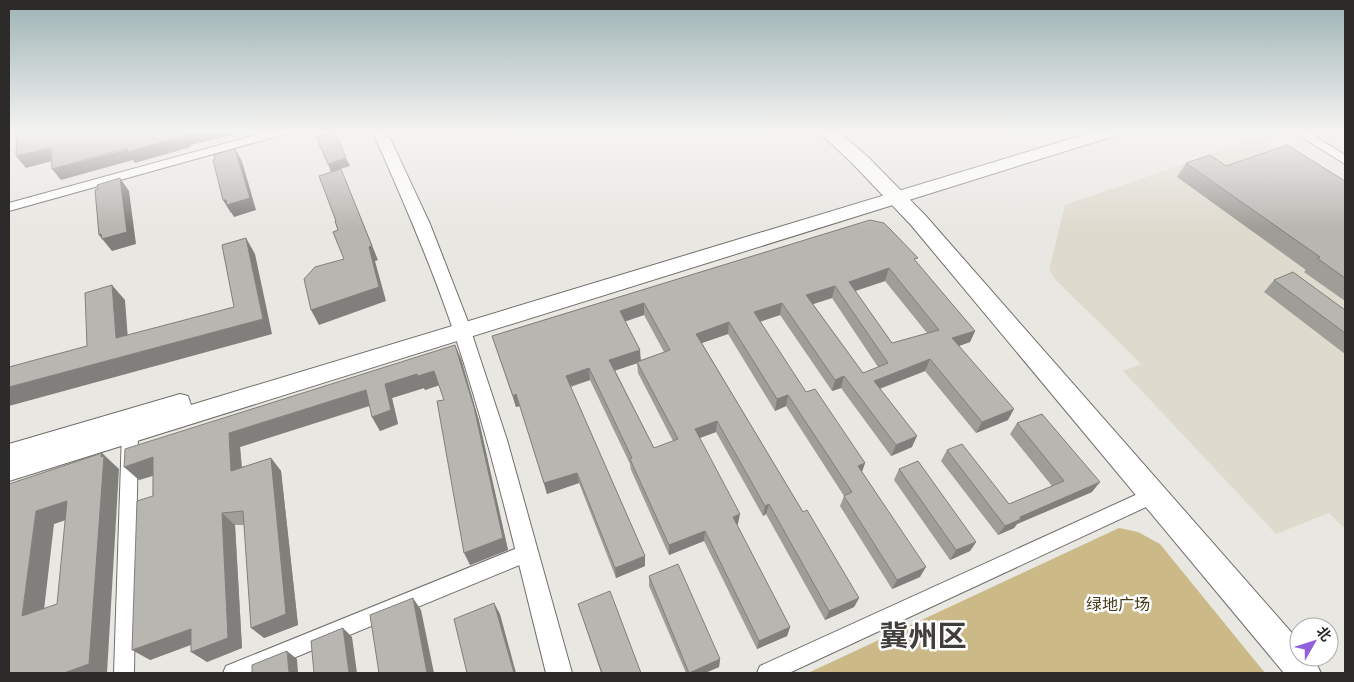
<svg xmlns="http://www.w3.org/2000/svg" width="1354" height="682" font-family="Overpass,'Noto Sans SC',sans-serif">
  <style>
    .built { fill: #dfdace }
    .green { fill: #cbb988 }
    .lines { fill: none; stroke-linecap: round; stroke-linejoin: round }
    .minor-casing { stroke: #716f6b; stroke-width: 2 }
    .tertiary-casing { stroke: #716f6b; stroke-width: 2 }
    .secondary-casing { stroke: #716f6b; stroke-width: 2 }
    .primary-casing { stroke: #716f6b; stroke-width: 2 }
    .minor { fill: #fff; fill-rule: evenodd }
    .tertiary { fill: #fff; fill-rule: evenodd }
    .secondary { fill: #fff; fill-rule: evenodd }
    .primary { fill: #fff; fill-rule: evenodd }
    .wall { fill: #9e9d98; fill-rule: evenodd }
    .shaded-wall { fill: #817f7c }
    .building { fill: #b8b6b1; stroke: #817f7c; fill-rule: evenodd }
    .labels { text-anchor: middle; stroke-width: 5; stroke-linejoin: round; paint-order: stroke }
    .near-park-label { font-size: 16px; fill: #453918; stroke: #fff }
    .near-town-label { font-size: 29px; font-weight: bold; fill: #403f3b; stroke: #fff }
  </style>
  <rect width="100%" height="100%" fill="#e9e7e2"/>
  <!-- built -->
  <path class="built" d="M 1259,138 L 1345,194 L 1345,529 L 1329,513 L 1276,534 L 1123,371 L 1141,364 L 1055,279 L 1050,271 L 1050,266 L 1065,205 Z"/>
  <!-- green -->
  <path class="green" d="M 1119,528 L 1138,532 L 1160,544 L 1265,673 L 808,673 Z"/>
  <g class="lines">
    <!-- minor casing -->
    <g class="minor-casing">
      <g id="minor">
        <path d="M 267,132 L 287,132 L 285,134 L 9,211 L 9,203 Z"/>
        <path d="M 1293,132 L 1308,132 L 1345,155 L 1345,164 Z"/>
        <path d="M 130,426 L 136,428 L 138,433 L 134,673 L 114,673 L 122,433 L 124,428 Z"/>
        <path d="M 1153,487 L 1159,489 L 1162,495 L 1159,501 L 789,673 L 757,673 L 760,666 Z"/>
        <path d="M 527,544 L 534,547 L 536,553 L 534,559 L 257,673 L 223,673 L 226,666 Z"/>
      </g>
    </g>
    <!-- tertiary casing -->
    <g class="tertiary-casing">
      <path id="tertiary" d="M 373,132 L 387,132 L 430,224 L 467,319 L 507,440 L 572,673 L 546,673 C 516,554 489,434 449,318 C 427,255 400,194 373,132 Z"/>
    </g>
    <!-- secondary casing -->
    <g class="secondary-casing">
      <path id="secondary" d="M 1093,132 L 1119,132 L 1117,135 L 9,481 L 9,444 L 180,394 L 188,396 L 191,405 Z"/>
    </g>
    <!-- primary casing -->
    <g class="primary-casing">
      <path id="primary" d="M 819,132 L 839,132 L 867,156 L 925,215 L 1299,641 L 1299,657 L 1313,657 L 1321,673 L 1284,673 L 911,225 L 853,164 Z"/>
    </g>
    <!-- minor -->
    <use href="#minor" class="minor"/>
    <!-- tertiary -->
    <use href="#tertiary" class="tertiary"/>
    <!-- secondary -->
    <use href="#secondary" class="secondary"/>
    <!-- primary -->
    <use href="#primary" class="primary"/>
  </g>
  <!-- wall -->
  <g class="wall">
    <path d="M 1186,163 L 1226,166 L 1345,181 L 1345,301 L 1304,272 L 1306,270 L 1177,177 Z"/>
    <path d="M 870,220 L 916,262 L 975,331 L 970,342 L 959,346 L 1008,420 L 976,433 L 925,371 L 880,389 L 912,447 L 891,456 L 841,388 L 832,391 L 780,315 L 760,322 L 806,392 L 865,463 L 862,472 L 920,577 L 892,589 L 840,506 L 844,496 L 786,406 L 775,411 L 728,334 L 702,343 L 803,512 L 859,598 L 854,607 L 825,620 L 766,514 L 763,516 L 716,432 L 700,438 L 738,524 L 737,525 L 790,627 L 787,636 L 757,649 L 704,541 L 669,555 L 631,470 L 630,464 L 590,380 L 571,387 L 645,556 L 645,566 L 616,578 L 579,483 L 547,494 L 520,406 L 516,407 L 492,336 ZM 885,281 L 927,333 L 892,343 L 855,291 ZM 832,298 L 878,367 L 863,373 L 813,304 ZM 644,315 L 664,352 L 641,360 L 625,321 ZM 637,363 L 638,373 L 673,441 L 654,448 L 615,370 Z"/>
    <path d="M 1274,280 L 1345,310 L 1345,354 L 1264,292 Z"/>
    <path d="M 455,345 L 461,359 L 479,421 L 508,550 L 470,565 L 444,400 L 439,385 L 425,390 L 424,388 L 392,398 L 398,424 L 380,431 L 372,417 L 370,406 L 240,447 L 242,467 L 271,458 L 281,471 L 298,625 L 264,638 L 244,525 L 235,525 L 242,648 L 207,662 L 191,645 L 150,660 L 153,476 L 139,480 Z"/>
    <path d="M 1017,423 L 1092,492 L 1017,524 L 1014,528 L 998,535 L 941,461 L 947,450 L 1009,504 L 1052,486 L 1010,434 Z"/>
    <path d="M 899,469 L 976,542 L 970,551 L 950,560 L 894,480 Z"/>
    <path d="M 649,576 L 720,659 L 719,667 L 705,673 L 686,673 L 649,586 Z"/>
    <path d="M 578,604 L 641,673 L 601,673 Z"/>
  </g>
  <!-- shaded-wall -->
  <g class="shaded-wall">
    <path d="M 191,132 L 244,132 L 191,145 L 191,147 L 135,163 L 133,160 L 61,180 L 52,169 Z"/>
    <path d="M 51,148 L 60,159 L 26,168 L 16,156 Z"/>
    <path d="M 235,149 L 242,161 L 256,210 L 234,217 L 231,212 L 231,213 L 223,200 Z"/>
    <path d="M 346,158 L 350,166 L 331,172 L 328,164 Z"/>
    <path d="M 341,169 L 378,260 L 375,261 L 386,301 L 319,325 L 311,310 L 369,247 Z"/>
    <path d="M 120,178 L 129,191 L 136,244 L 112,251 L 99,235 Z"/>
    <path d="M 246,238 L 255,254 L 272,334 L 9,406 L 9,387 L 263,319 Z"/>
    <path d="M 889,268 L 885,281 L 846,294 L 849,282 Z"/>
    <path d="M 112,285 L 125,300 L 129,353 L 116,338 Z"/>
    <path d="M 835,286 L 832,298 L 804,307 L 806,295 Z"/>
    <path d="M 644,303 L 644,315 L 621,323 L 620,311 Z"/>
    <path d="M 782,303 L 780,315 L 752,324 L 754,312 Z"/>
    <path d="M 729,322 L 728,334 L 696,345 L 696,334 Z"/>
    <path d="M 975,331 L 970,342 L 947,350 L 952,338 Z"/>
    <path d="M 455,345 L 461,359 L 479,421 L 508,550 L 470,565 L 464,553 Z"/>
    <path d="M 640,350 L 641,362 L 611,372 L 609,360 Z"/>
    <path d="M 930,359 L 925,371 L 870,392 L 874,381 Z"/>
    <path d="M 589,368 L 590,380 L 568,387 L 566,376 Z"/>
    <path d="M 434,371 L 440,385 L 425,390 L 424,388 L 392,398 L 398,424 L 380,431 L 372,417 L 385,384 L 417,374 Z"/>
    <path d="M 844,376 L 841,388 L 832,391 L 835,380 Z"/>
    <path d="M 366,390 L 374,404 L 240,447 L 243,484 L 231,471 L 229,433 Z"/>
    <path d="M 516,394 L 520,406 L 516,407 L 513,396 Z"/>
    <path d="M 788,395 L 786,406 L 775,411 L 777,399 Z"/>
    <path d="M 1014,409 L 1008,420 L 976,433 L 982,422 Z"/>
    <path d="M 717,421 L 716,432 L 694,440 L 695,429 Z"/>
    <path d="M 917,436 L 912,447 L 891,456 L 896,445 Z"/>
    <path d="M 102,453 L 119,469 L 107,673 L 64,673 Z"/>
    <path d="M 153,457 L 167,471 L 139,480 L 124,467 Z"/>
    <path d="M 271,458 L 281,471 L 298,625 L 264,638 L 251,628 Z"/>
    <path d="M 865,463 L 861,474 L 858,466 Z"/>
    <path d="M 577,473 L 579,483 L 547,494 L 544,483 Z"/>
    <path d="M 1100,482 L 1092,492 L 1017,524 L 1014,528 L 998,535 L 1005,526 L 1020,517 Z"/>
    <path d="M 67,501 L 84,514 L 54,524 L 42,627 L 22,616 L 36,511 Z"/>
    <path d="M 769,504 L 766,514 L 763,516 L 765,506 Z"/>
    <path d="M 222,513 L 235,525 L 242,648 L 207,662 L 191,652 Z"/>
    <path d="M 740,514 L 738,524 L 732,527 L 733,517 Z"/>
    <path d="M 705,531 L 704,541 L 669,555 L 669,545 Z"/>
    <path d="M 976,542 L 970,551 L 950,560 L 956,550 Z"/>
    <path d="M 645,556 L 645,566 L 616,578 L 615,568 Z"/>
    <path d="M 926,567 L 920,577 L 892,589 L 897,580 Z"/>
    <path d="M 413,598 L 421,610 L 434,673 L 427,673 Z"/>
    <path d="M 859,598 L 854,607 L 825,620 L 829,611 Z"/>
    <path d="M 494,603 L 500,614 L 516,673 L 514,673 Z"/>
    <path d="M 790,627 L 787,636 L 757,649 L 759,641 Z"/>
    <path d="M 343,628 L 352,637 L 357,673 L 349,673 Z"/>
    <path d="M 191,629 L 206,639 L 150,660 L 132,650 Z"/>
    <path d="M 287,651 L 297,659 L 298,673 L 289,673 Z"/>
    <path d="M 720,659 L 719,667 L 705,673 L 689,673 Z"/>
  </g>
  <!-- building -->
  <g class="building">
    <path d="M 17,132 L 191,132 L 184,134 L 184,136 L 128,152 L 127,148 L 52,169 L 51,148 L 16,156 Z"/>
    <path d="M 335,132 L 346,158 L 328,164 L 316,137 Z"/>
    <path d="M 1287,145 L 1345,181 L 1345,278 L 1317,258 L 1320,257 L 1186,163 L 1210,155 L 1226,166 Z"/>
    <path d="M 235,149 L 250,198 L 227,205 L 226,200 L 223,200 L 213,160 L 215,159 L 214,155 Z"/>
    <path d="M 341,169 L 372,246 L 369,247 L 379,287 L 311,310 L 304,279 L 315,267 L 344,259 L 333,232 L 338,230 L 335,221 L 336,221 L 319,176 Z"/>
    <path d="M 120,178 L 127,232 L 102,239 L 101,234 L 99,235 L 95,190 L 98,189 L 97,185 Z"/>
    <path d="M 870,220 L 884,223 L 891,230 L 918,258 L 914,259 L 975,331 L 952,338 L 1014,409 L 982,422 L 930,359 L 874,381 L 917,436 L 896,445 L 844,376 L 835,380 L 782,303 L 754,312 L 806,392 L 815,389 L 865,463 L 858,466 L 926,567 L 897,580 L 844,496 L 852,492 L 788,395 L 777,399 L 729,322 L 696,334 L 803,512 L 807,510 L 859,598 L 829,611 L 769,504 L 765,506 L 717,421 L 695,429 L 740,514 L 733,517 L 790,627 L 759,641 L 705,531 L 669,545 L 630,459 L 632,458 L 589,368 L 566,376 L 645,556 L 615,568 L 577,473 L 544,483 L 516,394 L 513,396 L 492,336 ZM 889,268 L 939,330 L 892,343 L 849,282 ZM 835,286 L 888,363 L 863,373 L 806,295 ZM 644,303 L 670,350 L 637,362 L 678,439 L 654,448 L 609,360 L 640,350 L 620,311 Z"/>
    <path d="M 246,238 L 263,319 L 9,387 L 9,367 L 87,346 L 85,293 L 112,285 L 116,338 L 234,307 L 222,245 Z"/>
    <path d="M 1293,272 L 1345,310 L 1345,333 L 1274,280 Z"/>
    <path d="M 455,345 L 474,407 L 503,538 L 464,553 L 437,401 L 444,400 L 434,371 L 418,376 L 417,374 L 385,384 L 391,410 L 372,417 L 366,390 L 229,433 L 231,471 L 271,458 L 286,614 L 251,628 L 243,511 L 222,513 L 228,638 L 191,652 L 191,629 L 132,650 L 137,501 L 153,496 L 153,457 L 124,467 L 125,449 Z"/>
    <path d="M 1042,414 L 1100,482 L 1020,517 L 1021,519 L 1005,526 L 947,450 L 962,444 L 1009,504 L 1064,481 L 1017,423 Z"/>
    <path d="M 102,453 L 101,457 L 104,456 L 89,664 L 64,673 L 9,673 L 9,484 ZM 67,501 L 57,604 L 22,616 L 36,511 Z"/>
    <path d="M 918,461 L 976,542 L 956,550 L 899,469 Z"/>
    <path d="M 678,564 L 720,659 L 689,673 L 649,576 Z"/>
    <path d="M 610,591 L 641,673 L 602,673 L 578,604 Z"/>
    <path d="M 413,598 L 427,673 L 379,673 L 370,615 Z"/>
    <path d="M 494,603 L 514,673 L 467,673 L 454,619 Z"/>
    <path d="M 343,628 L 349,673 L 314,673 L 311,641 Z"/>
    <path d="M 287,651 L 289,673 L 252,673 L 252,665 Z"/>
  </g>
  <!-- sky -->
  <linearGradient id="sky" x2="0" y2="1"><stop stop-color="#9db2b4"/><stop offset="0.58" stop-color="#f5f4f2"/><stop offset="1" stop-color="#f5f4f2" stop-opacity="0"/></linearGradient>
  <rect width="1354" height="228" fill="url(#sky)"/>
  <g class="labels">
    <!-- near-park labels -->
    <g class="near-park-label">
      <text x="1118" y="610">绿地广场</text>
    </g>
    <!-- near-town labels -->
    <g class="near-town-label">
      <text x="923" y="646">冀州区</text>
    </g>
  </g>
  <!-- border -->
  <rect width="1354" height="682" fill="none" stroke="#2c2b29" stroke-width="20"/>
  <!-- north arrow -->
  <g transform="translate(1314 642) rotate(51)"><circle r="24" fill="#ffffff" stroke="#abaaa9"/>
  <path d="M0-4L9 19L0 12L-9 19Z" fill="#9260da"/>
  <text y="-8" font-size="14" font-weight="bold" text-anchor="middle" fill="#2c2b29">北</text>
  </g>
</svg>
